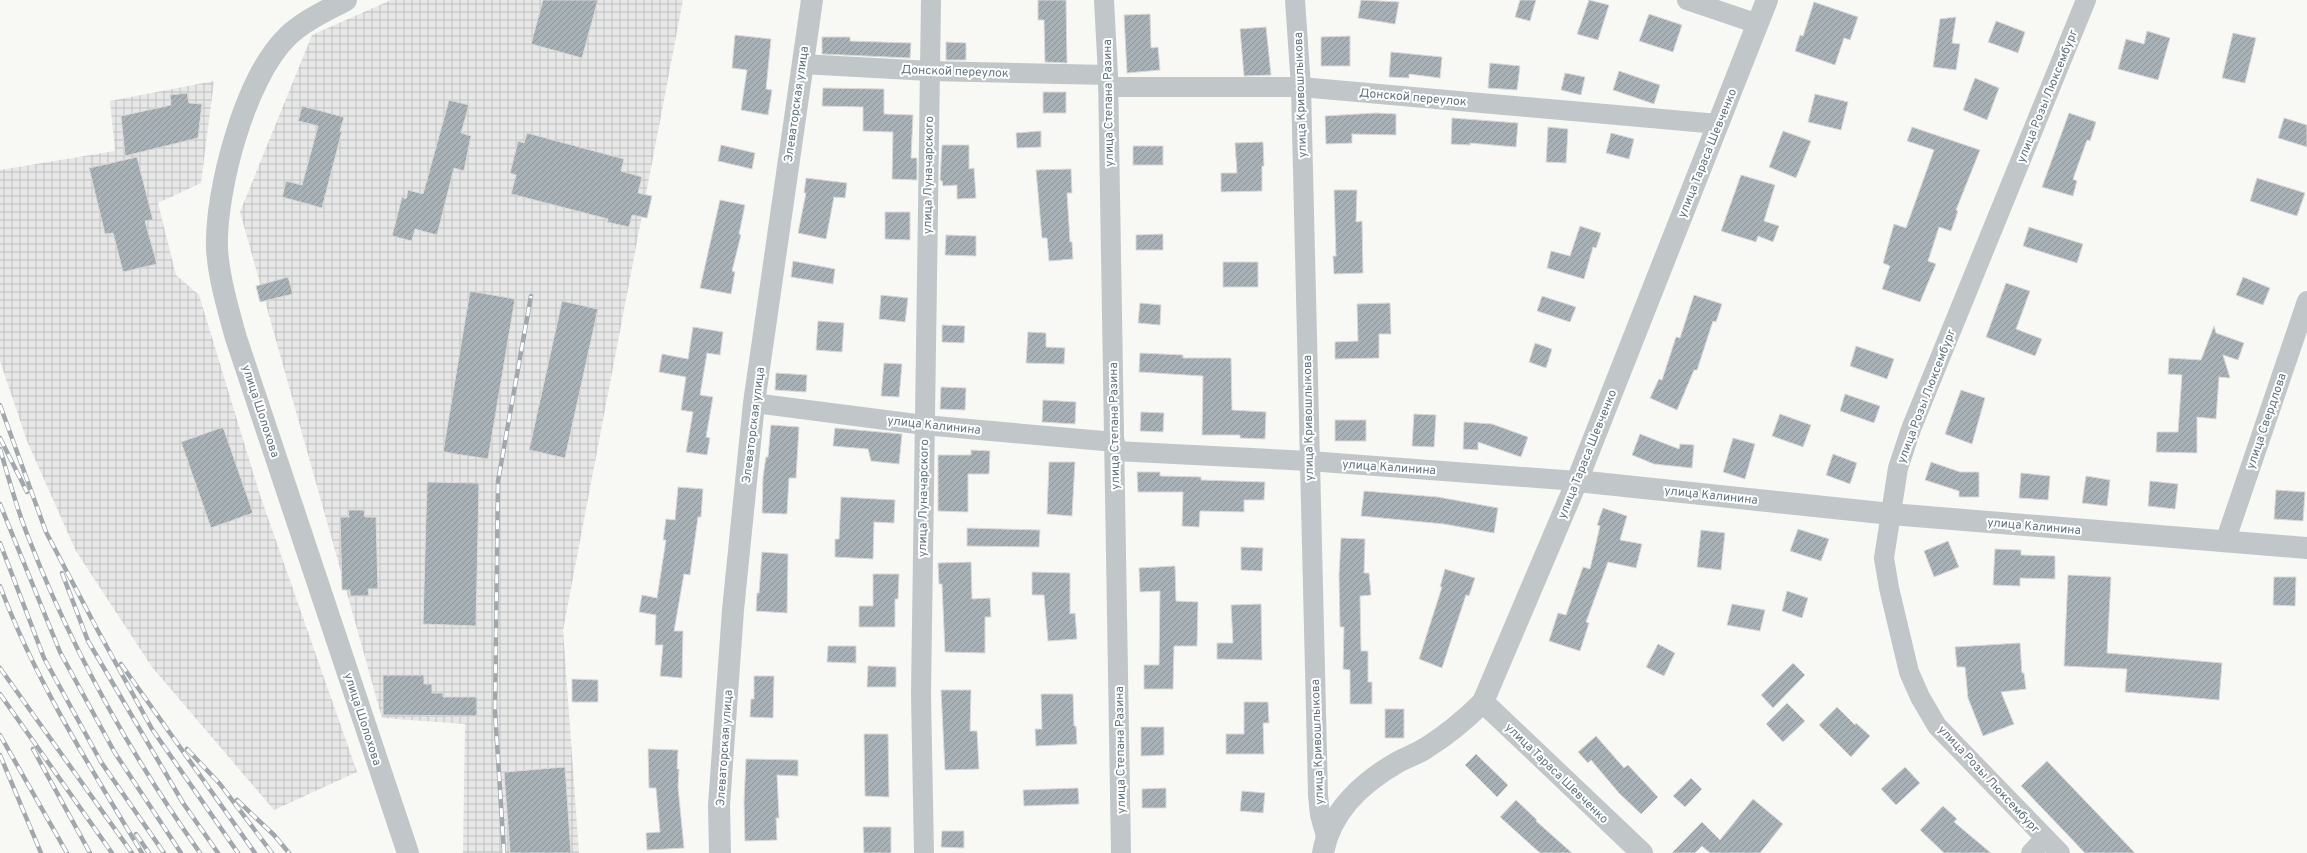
<svg xmlns="http://www.w3.org/2000/svg" width="2307" height="853" font-family="Overpass,sans-serif">
  <style>
    .industrial { fill: url(#industrial-grid) }
    .building { fill: url(#building-hatch); stroke: #dadad7 }
    .lines { fill: none; stroke-linecap: round; stroke-linejoin: round }
    .minor { stroke: #c1c6c9; stroke-width: 20 }
    .tertiary { stroke: #c1c6c9; stroke-width: 22 }
    .rail-casing { stroke: #a0a8ad; stroke-width: 4.5 }
    .rail { stroke: #fff; stroke-width: 3; stroke-dasharray: 9; stroke-linecap: butt }
    .labels { text-anchor: middle; stroke-width: 4; stroke-linejoin: round; paint-order: stroke }
    .street-label { font-size: 12px; fill: #637580; stroke: #fff }
  </style>
  <defs>
    <pattern id="industrial-grid" width="8" height="8" patternUnits="userSpaceOnUse"><rect width="8" height="8" fill="#e6e7e6"/><path d="M0 4h8M4 0v8" fill="none" stroke="#bec0c0"/></pattern>
    <pattern id="building-hatch" width="6" height="6" patternUnits="userSpaceOnUse"><rect width="6" height="6" fill="#a8b1b6"/><path d="M-1 1l2-2M0 6l6-6M5 7l2-2" fill="none" stroke="#8c9599"/></pattern>
  </defs>
  <rect width="100%" height="100%" fill="#f8f8f5"/>
  <!-- industrial -->
  <g class="industrial">
    <path d="M 391,0 L 683,0 L 563,630 L 579,853 L 463,853 L 465,724 L 382,718 L 240,212 L 312,35 Z"/>
    <path d="M 214,81 L 201,183 L 158,203 L 176,275 L 199,295 L 260,495 L 357,772 L 274,810 L 152,667 L 76,551 L 27,441 L 0,361 L 0,170 L 115,151 L 110,101 Z"/>
  </g>
  <!-- building -->
  <g class="building">
    <path d="M 543,0 L 598,0 L 582,58 L 531,44 Z"/>
    <path d="M 1038,0 L 1066,0 L 1067,63 L 1045,62 L 1044,20 L 1038,20 Z"/>
    <path d="M 1361,0 L 1399,2 L 1395,24 L 1358,18 Z"/>
    <path d="M 1520,0 L 1536,0 L 1530,21 L 1515,17 Z"/>
    <path d="M 1589,0 L 1609,5 L 1598,40 L 1577,34 Z"/>
    <path d="M 1814,2 L 1858,17 L 1850,40 L 1844,38 L 1835,65 L 1795,51 L 1800,35 L 1803,36 Z"/>
    <path d="M 1150,14 L 1151,48 L 1158,47 L 1160,70 L 1127,73 L 1124,15 Z"/>
    <path d="M 1649,14 L 1682,25 L 1673,52 L 1639,41 Z"/>
    <path d="M 1956,17 L 1952,43 L 1960,44 L 1956,70 L 1933,67 L 1940,19 Z"/>
    <path d="M 1996,21 L 2025,32 L 2018,53 L 1988,42 Z"/>
    <path d="M 1266,27 L 1271,75 L 1244,76 L 1240,29 Z"/>
    <path d="M 2147,31 L 2170,38 L 2158,80 L 2118,69 L 2126,39 L 2144,44 Z"/>
    <path d="M 2233,33 L 2256,38 L 2245,83 L 2222,78 Z"/>
    <path d="M 735,35 L 771,39 L 766,89 L 772,90 L 768,115 L 741,110 L 747,70 L 732,68 Z"/>
    <path d="M 1350,36 L 1350,66 L 1321,66 L 1321,37 Z"/>
    <path d="M 822,37 L 850,37 L 850,41 L 911,43 L 910,58 L 822,54 Z"/>
    <path d="M 946,42 L 966,43 L 966,60 L 946,60 Z"/>
    <path d="M 1391,52 L 1442,57 L 1440,78 L 1409,74 L 1409,78 L 1389,77 Z"/>
    <path d="M 1490,63 L 1520,66 L 1517,90 L 1488,88 Z"/>
    <path d="M 1619,71 L 1660,85 L 1654,104 L 1613,90 Z"/>
    <path d="M 1565,73 L 1585,77 L 1581,95 L 1561,90 Z"/>
    <path d="M 1975,78 L 1999,88 L 1987,120 L 1963,110 Z"/>
    <path d="M 823,88 L 884,89 L 884,114 L 913,115 L 911,158 L 917,158 L 917,180 L 892,179 L 893,132 L 863,131 L 863,107 L 822,106 Z"/>
    <rect x="1043" y="92" width="23" height="21"/>
    <path d="M 187,93 L 189,103 L 202,104 L 198,138 L 125,156 L 121,116 L 171,105 L 170,95 Z"/>
    <path d="M 1815,94 L 1848,102 L 1841,130 L 1808,122 Z"/>
    <path d="M 449,100 L 469,105 L 461,133 L 471,136 L 464,171 L 454,168 L 437,235 L 415,229 L 412,241 L 392,236 L 402,197 L 406,199 L 408,190 L 423,194 Z"/>
    <path d="M 302,106 L 344,117 L 340,131 L 342,131 L 322,208 L 282,197 L 286,181 L 302,185 L 318,126 L 298,121 Z"/>
    <path d="M 1376,113 L 1396,114 L 1396,135 L 1352,134 L 1352,143 L 1326,144 L 1325,116 Z"/>
    <path d="M 2069,113 L 2096,122 L 2090,141 L 2087,140 L 2073,179 L 2077,181 L 2073,196 L 2042,187 Z"/>
    <path d="M 1452,118 L 1518,123 L 1516,147 L 1470,143 L 1470,145 L 1451,144 Z"/>
    <path d="M 2284,118 L 2307,125 L 2307,147 L 2278,138 Z"/>
    <path d="M 1548,127 L 1568,129 L 1566,163 L 1546,162 Z"/>
    <path d="M 1912,127 L 1980,150 L 1956,210 L 1958,211 L 1951,231 L 1939,227 L 1928,261 L 1936,264 L 1920,302 L 1882,289 L 1890,266 L 1883,263 L 1894,224 L 1906,228 L 1934,150 L 1907,141 Z"/>
    <path d="M 1041,131 L 1041,147 L 1017,148 L 1016,133 Z"/>
    <path d="M 1783,131 L 1811,141 L 1796,178 L 1769,167 Z"/>
    <path d="M 527,133 L 624,159 L 621,171 L 642,177 L 638,193 L 652,196 L 647,218 L 632,215 L 629,227 L 607,222 L 608,219 L 511,194 L 516,175 L 510,173 L 518,141 L 524,143 Z"/>
    <path d="M 1611,133 L 1634,139 L 1629,159 L 1606,153 Z"/>
    <path d="M 1263,142 L 1264,166 L 1262,166 L 1262,191 L 1221,192 L 1221,173 L 1237,173 L 1235,143 Z"/>
    <path d="M 721,145 L 755,153 L 752,169 L 718,161 Z"/>
    <path d="M 942,145 L 969,145 L 969,169 L 974,168 L 976,198 L 957,199 L 957,185 L 943,186 L 942,181 L 940,180 Z"/>
    <rect x="1133" y="146" width="30" height="19"/>
    <path d="M 137,157 L 153,220 L 145,221 L 157,264 L 123,272 L 113,233 L 105,234 L 89,168 Z"/>
    <path d="M 1071,169 L 1072,193 L 1067,193 L 1070,242 L 1072,242 L 1073,259 L 1049,261 L 1047,238 L 1042,238 L 1036,170 Z"/>
    <path d="M 1741,175 L 1775,185 L 1764,221 L 1779,226 L 1773,242 L 1758,236 L 1756,242 L 1721,231 Z"/>
    <path d="M 806,178 L 847,183 L 845,198 L 834,197 L 826,239 L 798,233 L 806,193 L 804,193 Z"/>
    <path d="M 2257,178 L 2305,193 L 2297,216 L 2250,201 Z"/>
    <path d="M 1334,190 L 1357,190 L 1356,222 L 1362,221 L 1363,273 L 1334,274 L 1333,256 L 1336,256 Z"/>
    <path d="M 720,200 L 745,205 L 739,234 L 741,235 L 732,271 L 735,272 L 731,294 L 700,288 Z"/>
    <path d="M 885,212 L 910,212 L 910,240 L 885,239 Z"/>
    <path d="M 1580,226 L 1601,233 L 1596,248 L 1593,247 L 1584,279 L 1547,268 L 1551,251 L 1570,256 Z"/>
    <path d="M 2029,227 L 2083,244 L 2077,263 L 2023,246 Z"/>
    <path d="M 1163,234 L 1163,250 L 1136,250 L 1136,235 Z"/>
    <path d="M 946,235 L 976,236 L 976,256 L 945,255 Z"/>
    <path d="M 793,261 L 835,269 L 833,284 L 791,277 Z"/>
    <rect x="1223" y="262" width="35" height="25"/>
    <path d="M 288,277 L 293,294 L 260,302 L 256,286 Z"/>
    <path d="M 2243,277 L 2270,288 L 2263,305 L 2236,295 Z"/>
    <path d="M 2006,283 L 2030,291 L 2016,329 L 2042,339 L 2035,356 L 1986,337 Z"/>
    <path d="M 470,291 L 515,299 L 488,459 L 443,452 Z"/>
    <path d="M 881,295 L 908,298 L 905,322 L 879,319 Z"/>
    <path d="M 1694,295 L 1722,304 L 1716,322 L 1713,321 L 1697,370 L 1694,370 L 1677,410 L 1650,398 L 1659,379 L 1662,380 L 1676,337 L 1680,338 Z"/>
    <path d="M 1542,296 L 1576,307 L 1570,322 L 1537,311 Z"/>
    <path d="M 562,301 L 598,309 L 565,458 L 529,450 Z"/>
    <path d="M 1140,303 L 1161,305 L 1160,325 L 1138,323 Z"/>
    <path d="M 1390,303 L 1391,334 L 1379,334 L 1379,358 L 1335,359 L 1335,342 L 1358,341 L 1357,304 Z"/>
    <path d="M 818,321 L 844,323 L 842,352 L 816,350 Z"/>
    <path d="M 942,325 L 965,326 L 964,343 L 942,342 Z"/>
    <path d="M 2214,326 L 2216,333 L 2244,343 L 2238,360 L 2223,355 L 2230,378 L 2219,377 L 2216,419 L 2197,417 L 2197,453 L 2156,452 L 2157,432 L 2178,432 L 2182,375 L 2168,374 L 2169,358 L 2201,360 Z"/>
    <path d="M 693,327 L 723,332 L 720,355 L 707,353 L 700,395 L 713,397 L 706,437 L 710,438 L 707,455 L 686,452 L 693,412 L 681,410 L 686,377 L 659,372 L 662,354 L 688,359 Z"/>
    <path d="M 1028,332 L 1046,333 L 1046,347 L 1065,348 L 1064,364 L 1026,363 Z"/>
    <path d="M 1535,343 L 1552,349 L 1546,368 L 1529,362 Z"/>
    <path d="M 1856,346 L 1894,359 L 1887,379 L 1850,366 Z"/>
    <path d="M 1140,353 L 1183,355 L 1183,358 L 1231,358 L 1232,410 L 1266,412 L 1265,439 L 1240,438 L 1240,435 L 1202,435 L 1203,376 L 1139,372 Z"/>
    <path d="M 884,363 L 902,364 L 899,397 L 881,396 Z"/>
    <path d="M 776,373 L 807,375 L 806,392 L 775,390 Z"/>
    <path d="M 941,387 L 966,388 L 965,410 L 940,409 Z"/>
    <path d="M 1961,390 L 1985,398 L 1972,444 L 1945,434 Z"/>
    <path d="M 1845,394 L 1880,406 L 1874,423 L 1840,411 Z"/>
    <path d="M 1043,400 L 1076,402 L 1075,424 L 1042,422 Z"/>
    <path d="M 1141,412 L 1164,413 L 1163,432 L 1140,431 Z"/>
    <path d="M 1414,414 L 1436,415 L 1434,447 L 1412,446 Z"/>
    <path d="M 1780,414 L 1811,425 L 1803,447 L 1772,436 Z"/>
    <rect x="1335" y="420" width="31" height="21"/>
    <path d="M 1464,422 L 1492,424 L 1528,437 L 1521,457 L 1478,442 L 1478,450 L 1463,449 Z"/>
    <path d="M 771,425 L 799,427 L 796,478 L 789,478 L 787,514 L 762,513 L 763,477 L 766,457 L 768,457 Z"/>
    <path d="M 223,427 L 253,513 L 211,528 L 181,442 Z"/>
    <path d="M 835,428 L 902,434 L 899,464 L 871,461 L 868,449 L 833,446 Z"/>
    <path d="M 1640,434 L 1679,449 L 1680,444 L 1694,445 L 1692,468 L 1654,464 L 1632,455 Z"/>
    <path d="M 1733,438 L 1755,444 L 1745,479 L 1723,472 Z"/>
    <path d="M 971,450 L 990,451 L 989,474 L 968,474 L 968,512 L 938,511 L 938,455 L 971,455 Z"/>
    <path d="M 1833,454 L 1857,463 L 1850,484 L 1826,475 Z"/>
    <path d="M 1049,462 L 1075,462 L 1072,516 L 1047,514 Z"/>
    <path d="M 1931,462 L 1960,472 L 1979,472 L 1979,497 L 1959,497 L 1959,491 L 1925,480 Z"/>
    <path d="M 1137,472 L 1160,472 L 1160,476 L 1201,477 L 1201,480 L 1265,482 L 1264,500 L 1244,500 L 1244,512 L 1200,511 L 1199,527 L 1182,526 L 1183,492 L 1138,492 Z"/>
    <path d="M 2021,473 L 2050,476 L 2048,500 L 2019,498 Z"/>
    <path d="M 2086,476 L 2110,480 L 2107,506 L 2082,503 Z"/>
    <path d="M 2150,481 L 2178,484 L 2175,509 L 2148,506 Z"/>
    <path d="M 427,482 L 479,483 L 476,626 L 423,624 Z"/>
    <path d="M 678,487 L 703,489 L 701,517 L 698,517 L 690,575 L 684,574 L 674,631 L 683,631 L 682,678 L 660,676 L 663,645 L 655,645 L 656,615 L 639,612 L 642,595 L 657,598 L 666,540 L 663,540 L 666,519 L 675,520 Z"/>
    <path d="M 2276,490 L 2305,492 L 2303,521 L 2274,519 Z"/>
    <path d="M 1364,491 L 1438,497 L 1498,508 L 1494,533 L 1444,524 L 1361,516 Z"/>
    <path d="M 841,497 L 895,500 L 894,523 L 874,522 L 873,559 L 835,557 L 835,539 L 839,539 Z"/>
    <path d="M 1603,508 L 1627,516 L 1620,540 L 1642,544 L 1636,568 L 1608,562 L 1586,622 L 1589,623 L 1580,651 L 1549,641 L 1558,613 L 1566,615 L 1583,567 L 1590,569 L 1600,526 L 1597,525 Z"/>
    <path d="M 348,510 L 364,510 L 365,517 L 376,517 L 378,589 L 368,589 L 369,596 L 350,596 L 350,590 L 342,590 L 340,517 L 349,517 Z"/>
    <path d="M 967,528 L 1040,530 L 1039,547 L 967,546 Z"/>
    <path d="M 1798,529 L 1829,539 L 1821,561 L 1790,551 Z"/>
    <path d="M 1701,530 L 1725,533 L 1721,570 L 1697,567 Z"/>
    <path d="M 1341,538 L 1365,539 L 1364,573 L 1369,573 L 1371,595 L 1360,596 L 1361,651 L 1368,651 L 1368,682 L 1372,682 L 1372,704 L 1350,704 L 1350,670 L 1343,669 L 1344,627 L 1340,627 L 1339,575 Z"/>
    <path d="M 1948,541 L 1959,567 L 1934,577 L 1924,551 Z"/>
    <path d="M 1241,547 L 1263,548 L 1262,571 L 1241,570 Z"/>
    <path d="M 1995,549 L 2021,550 L 2021,555 L 2055,556 L 2055,579 L 2020,578 L 2020,586 L 1993,585 Z"/>
    <path d="M 762,552 L 788,554 L 787,613 L 756,611 L 757,593 L 759,593 Z"/>
    <path d="M 971,562 L 972,599 L 990,598 L 991,617 L 985,617 L 985,653 L 945,652 L 942,584 L 939,584 L 938,563 Z"/>
    <path d="M 1175,566 L 1176,601 L 1198,602 L 1197,646 L 1174,646 L 1173,689 L 1144,689 L 1144,665 L 1159,665 L 1160,591 L 1140,592 L 1139,568 Z"/>
    <path d="M 1445,569 L 1475,578 L 1469,596 L 1466,595 L 1442,668 L 1419,659 L 1442,587 L 1440,587 Z"/>
    <path d="M 1032,572 L 1070,573 L 1070,614 L 1075,613 L 1077,639 L 1048,641 L 1044,595 L 1032,595 Z"/>
    <path d="M 873,574 L 899,574 L 898,599 L 895,599 L 895,627 L 859,627 L 859,606 L 873,606 Z"/>
    <path d="M 2068,575 L 2111,577 L 2107,653 L 2222,663 L 2219,700 L 2125,692 L 2127,669 L 2064,666 Z"/>
    <path d="M 2274,577 L 2296,577 L 2295,606 L 2273,605 Z"/>
    <path d="M 1787,591 L 1808,598 L 1802,618 L 1782,611 Z"/>
    <path d="M 1261,604 L 1262,660 L 1217,659 L 1217,643 L 1233,643 L 1231,605 Z"/>
    <path d="M 1732,604 L 1765,610 L 1760,631 L 1727,625 Z"/>
    <path d="M 2020,643 L 2022,673 L 2024,673 L 2026,689 L 2001,692 L 2014,724 L 1983,736 L 1968,698 L 1965,667 L 1957,667 L 1955,647 Z"/>
    <path d="M 1658,644 L 1675,653 L 1664,676 L 1646,667 Z"/>
    <path d="M 828,646 L 856,646 L 856,663 L 827,662 Z"/>
    <path d="M 1793,663 L 1805,675 L 1773,708 L 1761,695 Z"/>
    <path d="M 868,666 L 896,667 L 896,687 L 867,687 Z"/>
    <path d="M 383,675 L 424,675 L 424,684 L 432,684 L 432,693 L 443,693 L 443,697 L 477,697 L 477,716 L 383,715 Z"/>
    <path d="M 754,676 L 774,676 L 773,718 L 750,717 L 751,699 L 754,699 Z"/>
    <path d="M 572,679 L 598,680 L 598,702 L 572,702 Z"/>
    <path d="M 941,690 L 971,690 L 970,731 L 977,731 L 979,769 L 945,770 Z"/>
    <path d="M 1041,694 L 1073,694 L 1074,726 L 1076,726 L 1077,744 L 1036,746 L 1035,729 L 1042,729 Z"/>
    <path d="M 1244,702 L 1268,702 L 1269,723 L 1263,723 L 1264,754 L 1226,754 L 1226,734 L 1244,734 Z"/>
    <path d="M 1787,703 L 1805,721 L 1783,742 L 1766,724 Z"/>
    <path d="M 1837,707 L 1855,725 L 1856,723 L 1870,736 L 1851,757 L 1819,725 Z"/>
    <rect x="1385" y="709" width="19" height="29"/>
    <path d="M 1141,727 L 1164,727 L 1164,755 L 1141,756 Z"/>
    <path d="M 864,734 L 888,734 L 889,797 L 865,796 Z"/>
    <path d="M 1596,736 L 1624,768 L 1628,765 L 1658,797 L 1641,814 L 1619,793 L 1591,760 L 1588,763 L 1578,752 Z"/>
    <path d="M 648,749 L 678,750 L 677,769 L 679,769 L 678,787 L 684,848 L 647,850 L 646,833 L 660,832 L 656,788 L 649,788 Z"/>
    <path d="M 1476,754 L 1508,785 L 1497,797 L 1465,765 Z"/>
    <path d="M 746,759 L 798,760 L 798,776 L 777,775 L 779,818 L 776,818 L 777,840 L 745,841 L 744,802 Z"/>
    <path d="M 2047,761 L 2135,853 L 2085,853 L 2021,786 Z"/>
    <path d="M 565,767 L 571,853 L 510,853 L 504,772 Z"/>
    <path d="M 1905,767 L 1920,783 L 1896,805 L 1881,789 Z"/>
    <path d="M 1691,778 L 1702,789 L 1685,807 L 1673,796 Z"/>
    <path d="M 1078,788 L 1079,804 L 1024,806 L 1023,790 Z"/>
    <path d="M 1166,788 L 1166,808 L 1142,808 L 1142,789 Z"/>
    <path d="M 1242,791 L 1265,793 L 1263,813 L 1240,811 Z"/>
    <path d="M 1753,799 L 1783,824 L 1760,853 L 1710,853 L 1702,846 L 1695,853 L 1672,853 L 1702,822 L 1720,840 Z"/>
    <path d="M 1516,800 L 1537,820 L 1536,821 L 1572,853 L 1540,853 L 1500,817 Z"/>
    <path d="M 1943,806 L 1957,819 L 1954,822 L 1991,853 L 1944,853 L 1920,830 Z"/>
    <path d="M 863,827 L 891,827 L 891,853 L 864,853 Z"/>
    <path d="M 942,831 L 964,831 L 964,848 L 941,847 Z"/>
  </g>
  <g class="lines">
    <!-- minor -->
    <g class="minor">
      <path d="M 1104,0 L 1108,75 L 1121,853"/>
      <path d="M 1295,0 L 1301,87 L 1318,795 L 1320,815 L 1326,836"/>
      <path d="M 1687,0 L 1758,24"/>
      <path d="M 802,64 L 930,71 L 1108,75"/>
      <path d="M 1108,87 L 1301,87 L 1718,124"/>
      <path d="M 754,403 L 924,425 L 1115,442"/>
      <path d="M 1115,451 L 1309,461 L 1577,481"/>
      <path d="M 2225,542 L 2307,301"/>
      <path d="M 924,853 L 921,694 L 931,0"/>
      <path d="M 2031,853 L 2045,838"/>
      <path d="M 2060,853 L 1937,726 L 1920,697 L 1909,672 L 1889,588 L 1884,558 L 1898,468 L 1911,429 L 2086,0"/>
    </g>
    <!-- tertiary -->
    <g class="tertiary">
      <path d="M 346,0 C 326,11 303,21 287,37 C 245,78 215,191 217,249 C 219,279 228,309 236,338 L 408,853"/>
      <path d="M 1577,481 L 1891,514 L 2307,548"/>
      <path d="M 720,853 L 719,805 L 733,610 L 754,403 L 812,0"/>
      <path d="M 1323,853 C 1330,812 1363,782 1398,762 C 1407,757 1417,754 1426,748 C 1447,735 1465,720 1483,702"/>
      <path d="M 1642,853 L 1483,702 L 1577,481 L 1767,0"/>
    </g>
    <!-- rail casing -->
    <g class="rail-casing">
      <g id="rail">
        <path d="M 0,405 L 46,532 L 97,629 L 152,729 L 238,853"/>
        <path d="M 0,438 L 27,492"/>
        <path d="M 0,449 C 9,479 17,510 29,539 C 72,650 131,755 200,853"/>
        <path d="M 0,504 L 60,652 L 115,753 L 181,853"/>
        <path d="M 0,543 L 44,658 L 101,762 L 164,853"/>
        <path d="M 62,573 L 88,641 L 183,803 L 218,853"/>
        <path d="M 0,586 C 35,680 90,767 142,853"/>
        <path d="M 121,664 L 255,853"/>
        <path d="M 0,668 L 132,853"/>
        <path d="M 0,694 L 112,853"/>
        <path d="M 0,735 L 67,853"/>
        <path d="M 33,749 L 90,853"/>
        <path d="M 187,749 L 220,784 L 272,853"/>
        <path d="M 0,755 L 41,853"/>
        <path d="M 237,800 L 274,835 L 289,853"/>
        <path d="M 136,834 L 149,853"/>
        <path d="M 504,853 L 495,711 L 498,481 L 531,296"/>
      </g>
    </g>
    <!-- rail -->
    <use href="#rail" class="rail"/>
  </g>
  <g class="labels">
    <!-- street labels -->
    <g class="street-label">
      <text transform="translate(955 71) rotate(2)" y="4">Донской переулок</text>
      <text transform="translate(1300 95) rotate(-92)" y="4">улица Кривошлыкова</text>
      <text transform="translate(2047 96) rotate(-68)" y="4">улица Розы Люксембург</text>
      <text transform="translate(1413 97) rotate(5)" y="4">Донской переулок</text>
      <text transform="translate(1108 103) rotate(-91)" y="4">улица Степана Разина</text>
      <text transform="translate(796 104) rotate(-82)" y="4">Элеваторская улица</text>
      <text transform="translate(1707 153) rotate(-68)" y="4">улица Тараса Шевченко</text>
      <text transform="translate(928 175) rotate(-89)" y="4">улица Луначарского</text>
      <text transform="translate(1926 396) rotate(-69)" y="4">улица Розы Люксембург</text>
      <text transform="translate(261 411) rotate(72)" y="4">улица Шолохова</text>
      <text transform="translate(1308 418) rotate(-91)" y="4">улица Кривошлыкова</text>
      <text transform="translate(2266 421) rotate(-71)" y="4">улица Свердлова</text>
      <text transform="translate(753 425) rotate(-83)" y="4">Элеваторская улица</text>
      <text transform="translate(934 425) rotate(6)" y="4">улица Калинина</text>
      <text transform="translate(1114 426) rotate(-91)" y="4">улица Степана Разина</text>
      <text transform="translate(1587 454) rotate(-68)" y="4">улица Тараса Шевченко</text>
      <text transform="translate(1389 467) rotate(4)" y="4">улица Калинина</text>
      <text transform="translate(1711 495) rotate(6)" y="4">улица Калинина</text>
      <text transform="translate(923 498) rotate(-89)" y="4">улица Луначарского</text>
      <text transform="translate(2034 526) rotate(5)" y="4">улица Калинина</text>
      <text transform="translate(363 719) rotate(72)" y="4">улица Шолохова</text>
      <text transform="translate(1317 742) rotate(-92)" y="4">улица Кривошлыкова</text>
      <text transform="translate(724 748) rotate(-86)" y="4">Элеваторская улица</text>
      <text transform="translate(1120 750) rotate(-91)" y="4">улица Степана Разина</text>
      <text transform="translate(1557 773) rotate(44)" y="4">улица Тараса Шевченко</text>
      <text transform="translate(1989 779) rotate(47)" y="4">улица Розы Люксембург</text>
    </g>
  </g>
</svg>
